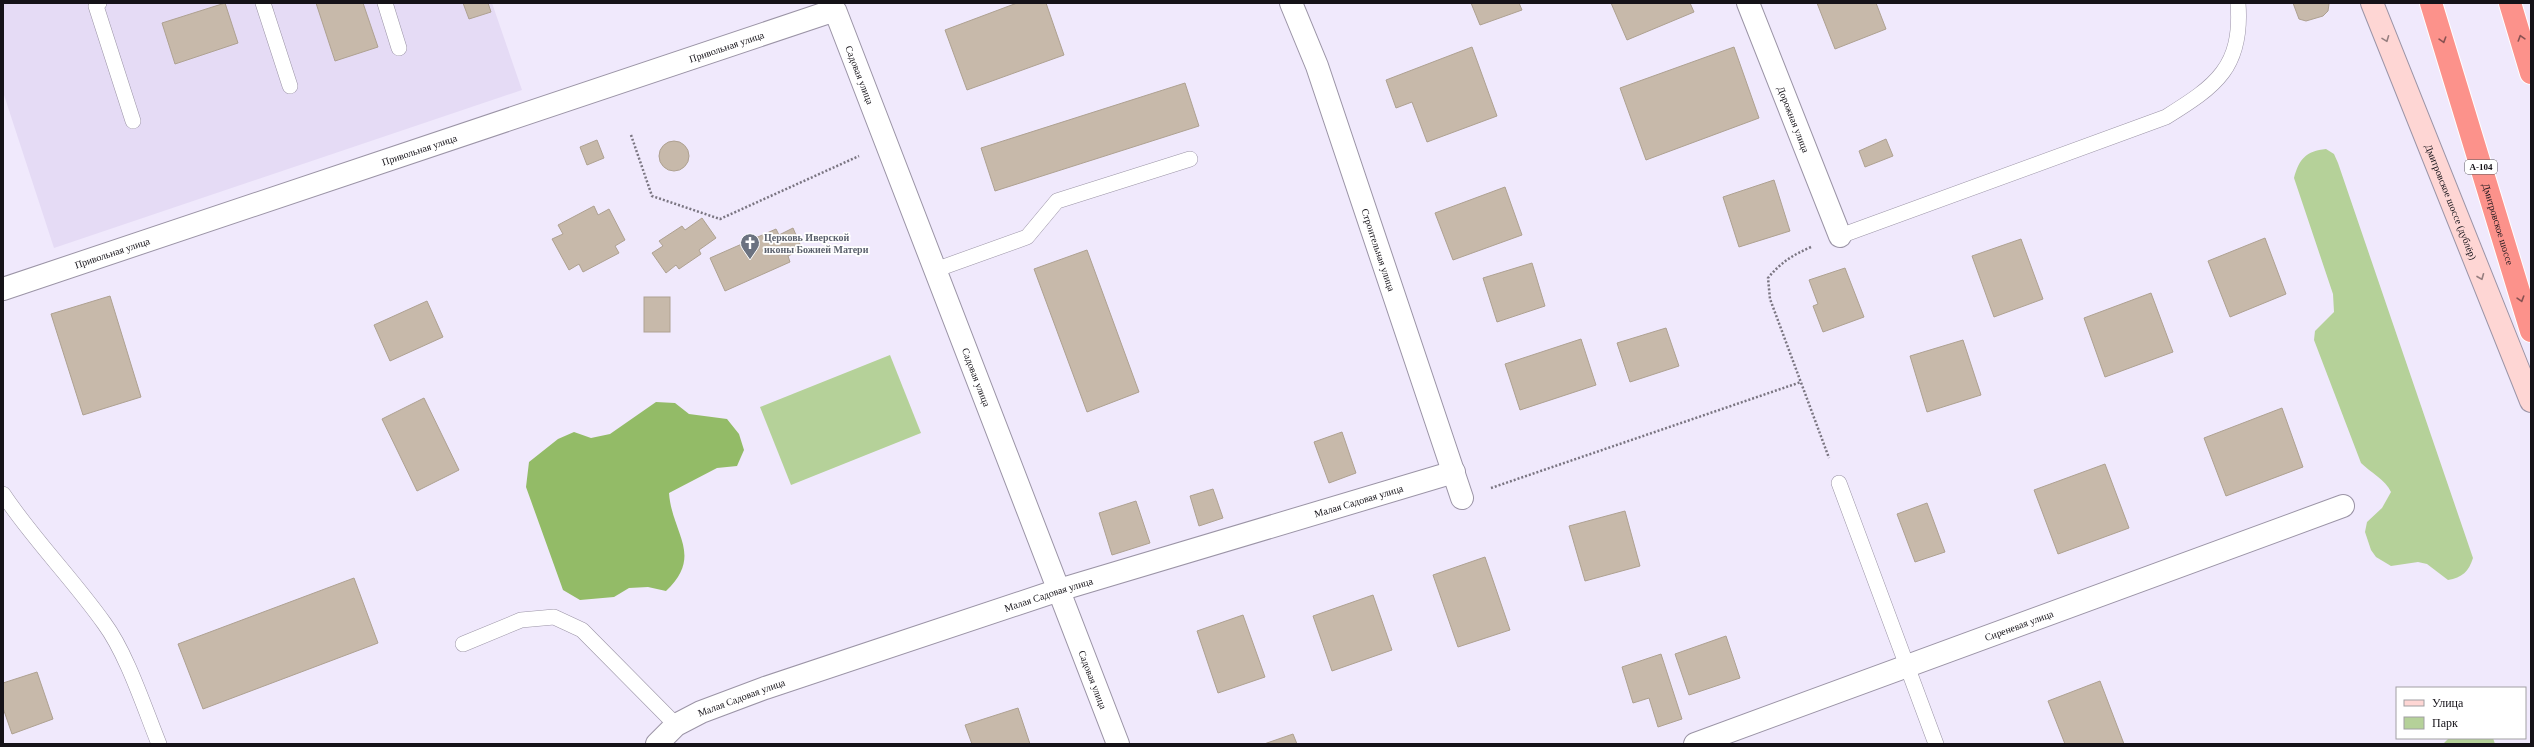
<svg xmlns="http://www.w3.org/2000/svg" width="2534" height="747" font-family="Georgia,serif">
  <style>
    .built { fill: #e5dbf5 }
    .green { fill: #b5d199 }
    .forest { fill: #93bb67 }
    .building { fill: #c7b9aa; stroke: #aea191 }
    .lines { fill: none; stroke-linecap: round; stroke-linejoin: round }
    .service-casing { stroke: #9b94a6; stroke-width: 16 }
    .minor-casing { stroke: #9b94a6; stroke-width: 24 }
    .secondary-casing { stroke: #9b94a6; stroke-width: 24 }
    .trunk-casing { stroke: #fff; stroke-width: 24 }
    .path { stroke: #7a7581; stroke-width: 2.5; stroke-dasharray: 2 2; stroke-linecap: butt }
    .service { stroke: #fff; stroke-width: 15 }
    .minor { stroke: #fff; stroke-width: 22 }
    .secondary { stroke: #fed6d4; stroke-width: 22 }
    .trunk { stroke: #fc928b; stroke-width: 22 }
    .oneway { stroke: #885252 }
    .oneway2 { stroke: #957e7f }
    .labels { text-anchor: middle; stroke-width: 3.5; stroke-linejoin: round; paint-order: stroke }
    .shield { fill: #fff; stroke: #5b595d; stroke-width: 1 }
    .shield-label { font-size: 9px; font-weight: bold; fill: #151218 }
    .street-label { font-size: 10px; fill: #151218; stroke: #fff }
    .worship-label { font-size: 10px; font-weight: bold; fill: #5b616d; stroke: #fff; text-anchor: start }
  </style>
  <rect width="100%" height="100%" fill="#f0e9fc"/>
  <!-- built -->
  <path class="built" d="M 3,3 L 492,3 L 522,90 L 54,248 L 3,92 Z"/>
  <!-- green -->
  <g class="green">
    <path d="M 2326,149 L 2334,154 L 2338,163 L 2473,558 C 2469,571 2462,578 2448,580 L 2427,564 L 2418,562 L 2391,566 L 2376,557 L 2371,550 L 2365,532 L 2367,522 L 2382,508 L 2391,492 C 2386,480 2370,472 2361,463 L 2314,340 L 2315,331 L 2334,312 L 2333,294 L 2294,178 C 2299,159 2306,151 2326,149 Z"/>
    <path d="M 890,355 L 921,433 L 791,485 L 760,407 Z"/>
    <path d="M 2449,738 L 2493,738 L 2495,744 L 2443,744 Z"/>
  </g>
  <!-- forest -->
  <path class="forest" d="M 656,402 L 675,403 L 689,414 L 727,419 L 739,434 L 744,450 L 737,466 L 717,468 L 669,493 C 672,534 704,555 666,591 L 648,587 L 629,588 L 614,597 L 580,600 L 563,590 L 526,487 L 529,462 L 558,439 L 574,432 L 591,438 L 610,434 Z"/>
  <!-- building -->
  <g class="building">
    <path d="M 225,3 L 238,43 L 175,64 L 162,23 Z"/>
    <path d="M 316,3 L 363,3 L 378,47 L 335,61 Z"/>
    <path d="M 463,3 L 488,3 L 491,12 L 469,19 Z"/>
    <path d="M 1017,3 L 1046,3 L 1064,55 L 967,90 L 945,30 Z"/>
    <path d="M 1471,3 L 1519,3 L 1522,10 L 1480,25 Z"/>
    <path d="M 1611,3 L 1690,3 L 1694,12 L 1627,40 Z"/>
    <path d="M 1817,3 L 1876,3 L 1886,29 L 1835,49 Z"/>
    <path d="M 2293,3 L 2329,3 L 2329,4 L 2328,11 L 2323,16 L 2306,21 L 2299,19 Z"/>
    <path d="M 1472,47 L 1497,116 L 1427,142 L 1412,102 L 1396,108 L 1386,80 Z"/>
    <path d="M 1734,47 L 1759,118 L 1646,160 L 1620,88 Z"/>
    <path d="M 1185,83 L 1199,126 L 995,191 L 981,148 Z"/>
    <path d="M 1886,139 L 1893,156 L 1865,167 L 1859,151 Z"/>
    <path d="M 597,140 L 604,158 L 587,165 L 580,147 Z"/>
    <circle cx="674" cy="156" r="15"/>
    <path d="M 1774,180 L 1790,231 L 1739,247 L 1723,197 Z"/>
    <path d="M 1505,187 L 1522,235 L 1453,260 L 1435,213 Z"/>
    <path d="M 594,206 L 598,215 L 609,209 L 625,240 L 615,246 L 619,253 L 583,272 L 579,264 L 569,270 L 552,239 L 563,234 L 558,225 Z"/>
    <path d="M 702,218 L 716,238 L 699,250 L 701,254 L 679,269 L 676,265 L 666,273 L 652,253 L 663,246 L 659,241 L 682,226 L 685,230 Z"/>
    <path d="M 793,228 L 802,249 L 788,256 L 790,262 L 725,291 L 710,258 L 776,229 L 779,235 Z"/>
    <path d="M 2265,238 L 2286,294 L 2230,317 L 2208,261 Z"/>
    <path d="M 2021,239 L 2043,299 L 1994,317 L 1972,256 Z"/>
    <path d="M 1087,250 L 1139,392 L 1087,412 L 1034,269 Z"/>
    <path d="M 1532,263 L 1545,306 L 1497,322 L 1483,278 Z"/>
    <path d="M 1845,268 L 1864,317 L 1823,332 L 1813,306 L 1818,304 L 1809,280 Z"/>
    <path d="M 2151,293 L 2173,352 L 2105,377 L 2084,318 Z"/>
    <path d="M 110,296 L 141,397 L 83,415 L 51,314 Z"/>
    <rect x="644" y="297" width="26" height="35"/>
    <path d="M 427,301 L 443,337 L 390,361 L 374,325 Z"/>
    <path d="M 1666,328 L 1679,366 L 1630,382 L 1617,343 Z"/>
    <path d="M 1581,339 L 1596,385 L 1520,410 L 1505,364 Z"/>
    <path d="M 1963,340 L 1981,395 L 1927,412 L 1910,356 Z"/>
    <path d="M 424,398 L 459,470 L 417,491 L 382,419 Z"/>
    <path d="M 2282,408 L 2303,467 L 2226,496 L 2204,438 Z"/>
    <path d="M 1342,432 L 1356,473 L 1329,483 L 1314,442 Z"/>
    <path d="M 2105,464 L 2129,528 L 2058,554 L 2034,490 Z"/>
    <path d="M 1213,489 L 1223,518 L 1199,526 L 1190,496 Z"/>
    <path d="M 1136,501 L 1150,543 L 1112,555 L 1099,513 Z"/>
    <path d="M 1927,503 L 1945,552 L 1915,562 L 1897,514 Z"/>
    <path d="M 1625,511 L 1640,566 L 1585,581 L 1569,526 Z"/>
    <path d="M 1485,557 L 1510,630 L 1458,647 L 1433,575 Z"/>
    <path d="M 354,578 L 378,643 L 203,709 L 178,644 Z"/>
    <path d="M 1373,595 L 1392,650 L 1332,671 L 1313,616 Z"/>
    <path d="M 1243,615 L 1265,677 L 1218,693 L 1197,631 Z"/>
    <path d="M 1726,636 L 1740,678 L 1689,695 L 1675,654 Z"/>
    <path d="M 1661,654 L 1682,719 L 1658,727 L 1649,698 L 1633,703 L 1622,667 Z"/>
    <path d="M 37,672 L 53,719 L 12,734 L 3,708 L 3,683 Z"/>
    <path d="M 2100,681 L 2124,744 L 2065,744 L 2048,701 Z"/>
    <path d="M 1018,708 L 1030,744 L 972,744 L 965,725 Z"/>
    <path d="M 1293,734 L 1297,744 L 1264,744 Z"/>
  </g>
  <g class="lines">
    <!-- service casing -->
    <g class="service-casing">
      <g id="service">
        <path d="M 99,3 L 96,6 L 133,121"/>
        <path d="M 263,3 L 290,86"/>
        <path d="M 385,3 L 399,48"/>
        <path d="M 1840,236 L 2166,117 C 2216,86 2243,67 2238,3"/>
        <path d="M 935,270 L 1027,237 L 1057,201 L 1190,159"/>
        <path d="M 1839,483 L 1936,744"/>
        <path d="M 3,494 C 33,539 72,578 104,623 C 127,654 144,707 159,744"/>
        <path d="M 463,644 L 521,620 L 554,617 L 582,630 L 676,725"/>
      </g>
    </g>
    <!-- minor casing -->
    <g class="minor-casing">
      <g id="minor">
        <path id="s1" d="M 1291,3 L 1317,66 L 1462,498"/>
        <path id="s2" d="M 1748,3 L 1840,236"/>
        <path id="s3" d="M 3,289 L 835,10 L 1118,744"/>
        <path id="s4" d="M 657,744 L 676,725 L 701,712 L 765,688 L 1059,590 L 1454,472"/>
        <path id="s5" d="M 1695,744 L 2343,506"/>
      </g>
    </g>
    <!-- secondary casing -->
    <g class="secondary-casing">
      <g id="secondary">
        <path id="s6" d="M 2372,3 L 2531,401"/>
      </g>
    </g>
    <!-- trunk casing -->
    <g class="trunk-casing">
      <g id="trunk">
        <path id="s7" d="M 2431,3 L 2531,331"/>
        <path d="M 2510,3 L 2531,73"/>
      </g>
    </g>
    <!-- path -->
    <g class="path">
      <path d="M 631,135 L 652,196 L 720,219 L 859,156"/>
      <path d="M 1811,247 C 1793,255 1781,262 1768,278 L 1770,299 L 1829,458"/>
      <path d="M 1491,488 L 1801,382"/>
    </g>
    <!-- service -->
    <use href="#service" class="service"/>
    <!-- minor -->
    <use href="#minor" class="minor"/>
    <!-- secondary -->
    <use href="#secondary" class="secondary"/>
    <!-- trunk -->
    <use href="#trunk" class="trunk"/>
  </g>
  <!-- one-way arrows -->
  <defs><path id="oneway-chevron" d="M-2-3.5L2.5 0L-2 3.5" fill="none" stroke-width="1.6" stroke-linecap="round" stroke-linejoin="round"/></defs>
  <g class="oneway">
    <use href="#oneway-chevron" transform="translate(2521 38) rotate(-107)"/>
    <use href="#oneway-chevron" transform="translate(2443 40) rotate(73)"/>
    <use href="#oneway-chevron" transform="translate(2521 299) rotate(73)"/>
  </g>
  <g class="oneway2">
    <use href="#oneway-chevron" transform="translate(2386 39) rotate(69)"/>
    <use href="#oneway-chevron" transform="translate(2481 277) rotate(68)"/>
  </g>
  <!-- icons -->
  <defs>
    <g id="church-pin" transform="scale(1)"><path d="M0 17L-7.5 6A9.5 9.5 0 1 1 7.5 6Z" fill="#6b7280" stroke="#fff"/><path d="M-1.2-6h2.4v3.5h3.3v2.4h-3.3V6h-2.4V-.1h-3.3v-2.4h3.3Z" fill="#fff"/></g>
  </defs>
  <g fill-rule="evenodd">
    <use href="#church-pin" x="750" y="243"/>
  </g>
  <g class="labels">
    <!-- shield labels -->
    <rect class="shield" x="2465" y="160" width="32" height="14" rx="3"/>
    <g class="shield-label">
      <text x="2481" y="170">А-104</text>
    </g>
    <!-- street labels -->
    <g class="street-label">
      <text dy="4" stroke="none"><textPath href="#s3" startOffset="763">Привольная улица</textPath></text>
      <text dy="4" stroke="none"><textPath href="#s3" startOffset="947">Садовая улица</textPath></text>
      <text dy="4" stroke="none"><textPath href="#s2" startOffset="125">Дорожная улица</textPath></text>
      <text dy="4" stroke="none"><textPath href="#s3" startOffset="439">Привольная улица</textPath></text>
      <text dy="4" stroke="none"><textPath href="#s6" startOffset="214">Дмитровское шоссе (дублёр)</textPath></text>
      <text dy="4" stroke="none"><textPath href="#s7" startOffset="231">Дмитровское шоссе</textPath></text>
      <text dy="4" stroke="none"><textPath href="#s1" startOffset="262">Строительная улица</textPath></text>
      <text dy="4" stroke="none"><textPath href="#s3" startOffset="115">Привольная улица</textPath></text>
      <text dy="4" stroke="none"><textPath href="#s3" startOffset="1271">Садовая улица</textPath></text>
      <text dy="4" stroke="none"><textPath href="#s4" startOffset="746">Малая Садовая улица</textPath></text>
      <text dy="4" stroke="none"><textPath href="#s4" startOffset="422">Малая Садовая улица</textPath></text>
      <text dy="4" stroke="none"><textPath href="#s5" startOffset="345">Сиреневая улица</textPath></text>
      <text dy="4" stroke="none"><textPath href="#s3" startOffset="1595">Садовая улица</textPath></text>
      <text dy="4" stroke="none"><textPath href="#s4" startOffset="98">Малая Садовая улица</textPath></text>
    </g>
    <!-- worship labels -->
    <g class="worship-label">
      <text x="764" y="241">Церковь Иверской<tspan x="764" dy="12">иконы Божией Матери</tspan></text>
    </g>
  </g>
  <!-- border -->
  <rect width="2534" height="747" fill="none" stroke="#151218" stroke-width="8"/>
  <!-- legend -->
  <rect x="2396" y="687" width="130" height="52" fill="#ffffff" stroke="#a1a0a3"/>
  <rect x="2404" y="700" width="20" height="6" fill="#fed6d4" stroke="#a1a0a3"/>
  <text x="2432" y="707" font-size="12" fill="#151218">Улица</text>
  <rect x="2404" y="717" width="20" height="12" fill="#b5d199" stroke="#a1a0a3"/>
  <text x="2432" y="727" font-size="12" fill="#151218">Парк</text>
</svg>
